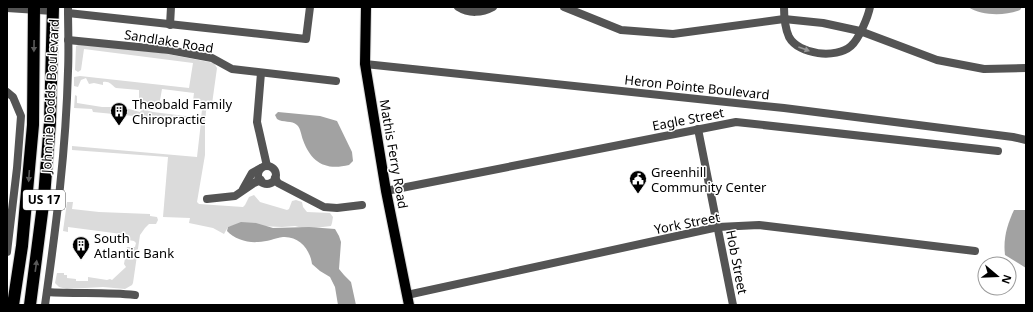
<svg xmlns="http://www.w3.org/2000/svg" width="1033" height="312" font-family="'Noto Sans',sans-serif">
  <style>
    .green { fill: #dbdbdb }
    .water { fill: #a2a2a2 }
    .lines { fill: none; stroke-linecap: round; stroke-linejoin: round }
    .major-casing { stroke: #dbdbdb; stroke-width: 12 }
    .highway-casing { stroke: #dbdbdb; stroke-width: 14 }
    .minor { stroke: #545454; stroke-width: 8 }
    .major { stroke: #000; stroke-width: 10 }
    .highway { stroke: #000; stroke-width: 12 }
    .oneway { fill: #595959 }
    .oneway2 { fill: #989898 }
    .labels { text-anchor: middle; stroke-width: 3; stroke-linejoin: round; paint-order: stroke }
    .shield { fill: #fff; stroke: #4c4c4c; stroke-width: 1 }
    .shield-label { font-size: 12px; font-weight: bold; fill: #000 }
    .street-label { font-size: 13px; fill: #000; stroke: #fff }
    .poi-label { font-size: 13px; fill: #000; stroke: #fff; text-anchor: start }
  </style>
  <rect width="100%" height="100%" fill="#fff"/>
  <!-- green -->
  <g class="green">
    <path d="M 80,44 L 162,53 L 214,63 L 217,68 L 212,104 L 208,107 L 206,111 L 205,124 L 205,155 L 197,202 L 199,204 L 243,207 L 245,205 L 249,197 L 254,195 L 260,202 L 287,210 L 289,209 L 292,201 L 296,200 L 302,202 L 303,207 L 307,212 L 330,213 L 333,217 L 332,223 L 331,226 L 306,229 L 295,226 L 282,227 L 235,225 L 228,227 L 224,234 L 213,228 L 189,223 L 190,218 L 163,217 L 168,157 L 72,150 L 72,146 L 197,157 L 201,122 L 157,117 L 156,123 L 143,121 L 144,117 L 93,112 L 92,109 L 74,108 L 75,95 L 77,96 L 77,103 L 102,107 L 122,107 L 140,112 L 142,109 L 153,112 L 201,118 L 203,102 L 193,101 L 194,93 L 162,89 L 159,106 C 152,107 145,105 139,101 L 139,90 L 116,88 C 111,85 110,81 103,82 L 103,85 L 94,83 L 89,84 L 86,78 L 81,80 L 78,87 L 74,86 L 74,77 L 80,76 L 189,88 L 193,63 L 84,49 L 81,70 L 78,72 L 75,70 L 76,46 Z"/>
    <path d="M 67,202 L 73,202 L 72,209 L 99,212 L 150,214 L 150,216 L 157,217 L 158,220 L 156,224 L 149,224 L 145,228 L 140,235 L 133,283 L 132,285 L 125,289 L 103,287 L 67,289 L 59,287 L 55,283 L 57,273 L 64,273 L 64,275 L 67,275 L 67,278 L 76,279 L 76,281 L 88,281 L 88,277 L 107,280 L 110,279 L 112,280 L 126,267 L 124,264 L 127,247 L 135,247 L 136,243 L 134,241 L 128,240 L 129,235 L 68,227 L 68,232 L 63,231 Z"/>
  </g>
  <!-- water -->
  <g class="water">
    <path d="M 968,7 L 1022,7 L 1020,10 C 1005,16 982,16 968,7 Z"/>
    <path d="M 278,112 L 320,116 L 337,121 L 352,152 L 353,161 L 349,165 C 325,171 311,162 303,140 C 301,135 301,129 297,125 C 292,120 283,123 277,119 L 275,115 Z"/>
    <path d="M 1014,210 L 1026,210 L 1026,268 L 1005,255 C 1003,239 1007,225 1014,210 Z"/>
    <path d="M 241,222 L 256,223 L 273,228 L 309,227 L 335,229 L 339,236 L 341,242 L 339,269 L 344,275 L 351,282 L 356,305 L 338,305 L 335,287 L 330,277 L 320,271 L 312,264 C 310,249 299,236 283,237 C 275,238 267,242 258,242 C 248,243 234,239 227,231 L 228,227 Z"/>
  </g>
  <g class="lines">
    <!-- major casing -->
    <g class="major-casing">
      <path id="major" d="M 366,7 L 365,64 L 386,191 L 409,305"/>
    </g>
    <!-- highway casing -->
    <g class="highway-casing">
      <g id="highway">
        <path d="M 13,305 L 22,246 L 33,125 L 34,7"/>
        <path d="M 30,305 L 44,197 L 50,122 L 53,7"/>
      </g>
    </g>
    <!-- minor -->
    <g class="minor">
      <path d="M 458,7 C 469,14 482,13 493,7"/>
      <path d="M 564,7 L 621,30 L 673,34 L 784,19 L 823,23 L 860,31 L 937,60 L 984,69 L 1026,68"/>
      <path d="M 784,7 C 784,17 785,28 789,37 C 799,55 836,59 851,46 C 859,39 868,17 870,7"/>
      <path d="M 7,8 L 53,11"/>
      <path d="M 68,13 L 306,39 L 310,7"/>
      <path d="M 170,25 L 171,7"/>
      <path d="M 68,40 L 169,50 L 212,58 L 232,69 L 336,81"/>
      <path d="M 365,64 L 784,108 L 1013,137 L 1026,140"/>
      <path d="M 261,73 L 257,122 L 267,166"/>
      <path d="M 7,92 L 13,97 L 21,116 L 17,168 L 7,252"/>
      <path d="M 698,129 L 733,305"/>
      <circle cx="267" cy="175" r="9"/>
      <path d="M 275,178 L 278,183 L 324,207 L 337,208 L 362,205"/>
      <path d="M 243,189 L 252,173 L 261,168"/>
      <path d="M 386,191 L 736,122 L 998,151"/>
      <path d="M 207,199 L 235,196 L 254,183 L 261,180"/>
      <path d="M 47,292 C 76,294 105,292 135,295"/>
      <path d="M 407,295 L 718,227 L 759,225 L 975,251"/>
      <path d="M 45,305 C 56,227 66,150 68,71 C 69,50 68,28 68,7"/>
    </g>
    <!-- major -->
    <use href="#major" class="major"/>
    <!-- highway -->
    <use href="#highway" class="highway"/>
  </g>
  <!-- one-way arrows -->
  <defs><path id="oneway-solid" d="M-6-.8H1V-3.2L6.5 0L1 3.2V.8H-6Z"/></defs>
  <g class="oneway">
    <use href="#oneway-solid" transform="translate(34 46) rotate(91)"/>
    <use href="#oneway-solid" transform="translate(29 176) rotate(94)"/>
    <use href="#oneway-solid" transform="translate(36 266) rotate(-82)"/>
  </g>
  <use class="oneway2" href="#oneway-solid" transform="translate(804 49) rotate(20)"/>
  <!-- icons -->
  <defs>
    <g id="building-pin" transform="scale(0.9)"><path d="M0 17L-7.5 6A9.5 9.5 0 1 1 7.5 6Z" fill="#000" stroke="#fff"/><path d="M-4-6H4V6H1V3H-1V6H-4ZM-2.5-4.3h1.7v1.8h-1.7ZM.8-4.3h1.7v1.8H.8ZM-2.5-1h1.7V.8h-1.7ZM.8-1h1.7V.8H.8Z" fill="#fff"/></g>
    <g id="civic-pin" transform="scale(0.9)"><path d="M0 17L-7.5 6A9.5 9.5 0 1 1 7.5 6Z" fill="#000" stroke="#fff"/><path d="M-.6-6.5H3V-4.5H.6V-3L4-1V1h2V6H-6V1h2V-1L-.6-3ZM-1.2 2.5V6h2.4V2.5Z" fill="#fff"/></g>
  </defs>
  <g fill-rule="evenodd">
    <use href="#building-pin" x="119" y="111"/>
    <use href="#civic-pin" x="638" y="179"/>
    <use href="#building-pin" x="81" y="245"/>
  </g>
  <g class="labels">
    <!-- shield labels -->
    <rect class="shield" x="23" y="190" width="42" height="20" rx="3"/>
    <g class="shield-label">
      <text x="44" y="204">US 17</text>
    </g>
    <!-- street labels -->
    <g class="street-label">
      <text transform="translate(169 41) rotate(9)" y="5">Sandlake Road</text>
      <text transform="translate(697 87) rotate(6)" y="5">Heron Pointe Boulevard</text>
      <text transform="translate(50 96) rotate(-87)" y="5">Johnnie Dodds Boulevard</text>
      <text transform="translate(688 119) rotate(-11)" y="5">Eagle Street</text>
      <text transform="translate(394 154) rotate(80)" y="5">Mathis Ferry Road</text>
      <text transform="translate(687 223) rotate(-11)" y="5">York Street</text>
      <text transform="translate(737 262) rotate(79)" y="5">Hob Street</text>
    </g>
    <!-- poi labels -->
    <g class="poi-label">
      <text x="132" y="109">Theobald Family<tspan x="132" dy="15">Chiropractic</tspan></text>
      <text x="651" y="177">Greenhill<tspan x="651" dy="15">Community Center</tspan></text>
      <text x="94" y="243">South<tspan x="94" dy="15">Atlantic Bank</tspan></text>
    </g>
  </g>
  <!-- border -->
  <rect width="1033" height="312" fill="none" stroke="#000000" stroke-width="16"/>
  <!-- north arrow -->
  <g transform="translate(997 276) rotate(109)"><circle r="19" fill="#ffffff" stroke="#999999"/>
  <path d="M0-3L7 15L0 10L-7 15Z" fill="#000000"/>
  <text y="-6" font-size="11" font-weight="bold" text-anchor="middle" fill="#000000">N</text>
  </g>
</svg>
